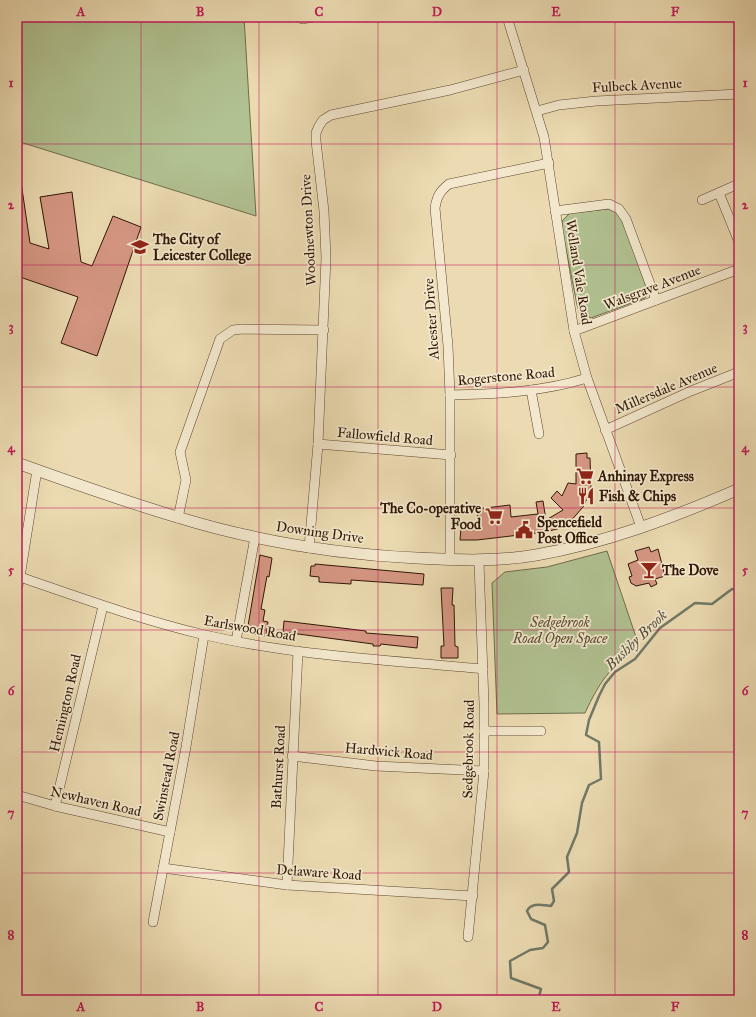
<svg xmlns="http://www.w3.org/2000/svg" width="756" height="1017" font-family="'IM FELL Great Primer',serif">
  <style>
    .green { fill: #b1c191; stroke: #706c4c }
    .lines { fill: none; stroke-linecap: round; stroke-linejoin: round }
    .stream { stroke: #6f7968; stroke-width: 2.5 }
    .building { fill: #d69783; stroke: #301606 }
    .minor-casing { stroke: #5f4731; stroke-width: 10 }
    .tertiary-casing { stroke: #5f4731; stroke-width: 12 }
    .minor { stroke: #f3e8cd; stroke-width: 9 }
    .tertiary { stroke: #f3e8cd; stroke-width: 11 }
    .grid { fill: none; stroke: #c2185b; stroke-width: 1; stroke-opacity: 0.55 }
    .labels { text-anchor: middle; stroke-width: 3.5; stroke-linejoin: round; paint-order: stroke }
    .street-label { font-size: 14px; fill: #301606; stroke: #f3e8cd }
    .poi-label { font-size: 14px; font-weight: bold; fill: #301606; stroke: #f3e8cd; text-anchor: start }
    .park-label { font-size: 14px; font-style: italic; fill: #574930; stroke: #f3e8cd }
    .water-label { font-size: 15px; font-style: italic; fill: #55503f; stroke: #f3e8cd }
    .neatline { fill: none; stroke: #c2185b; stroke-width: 1.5 }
    .grid-label { font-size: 13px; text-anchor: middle; font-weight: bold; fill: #c2185b }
  </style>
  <rect width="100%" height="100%" fill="#ecdbb2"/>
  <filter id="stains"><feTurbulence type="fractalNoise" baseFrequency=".005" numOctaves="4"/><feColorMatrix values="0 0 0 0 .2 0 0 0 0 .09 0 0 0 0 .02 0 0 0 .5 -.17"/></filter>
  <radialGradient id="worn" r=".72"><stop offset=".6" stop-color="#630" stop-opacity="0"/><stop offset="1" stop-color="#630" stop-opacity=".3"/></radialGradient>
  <!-- green -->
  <g class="green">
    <path d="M 17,17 L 244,17 L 256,216 L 17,141 Z"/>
    <path d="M 608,209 L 617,212 L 623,220 L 648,292 L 645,298 L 591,318 L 580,313 L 577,305 L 562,229 L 562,221 L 570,213 Z"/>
    <path d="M 607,551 L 639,646 C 609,669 601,679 585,713 L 497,714 L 492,583 L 505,572 L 547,567 Z"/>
  </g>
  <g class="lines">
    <!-- stream -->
    <path class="stream" d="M 538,1000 L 541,989 L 511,978 L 510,961 L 530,950 L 543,948 L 548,942 L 545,925 L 531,919 L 527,911 C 531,902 542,905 551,906 L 554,901 L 552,889 L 569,872 L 567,857 L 577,833 L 582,803 L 589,785 L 601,779 L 599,742 L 586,735 L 589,720 L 599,696 L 605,684 L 615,672 L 635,659 L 660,628 L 695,603 L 712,604 L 732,589 L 739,590"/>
  </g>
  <!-- building -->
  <g class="building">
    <path d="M 17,182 L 21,182 L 30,243 L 49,249 L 40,197 L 72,192 L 81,262 L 92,266 L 113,216 L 141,227 L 97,356 L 61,343 L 78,297 L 17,276 Z"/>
    <path d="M 587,453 L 587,458 L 590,458 L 591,490 L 583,507 L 569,523 L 557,529 L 545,532 L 477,540 L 460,540 L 461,528 L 479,529 L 477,509 L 510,505 L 511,517 L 538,514 L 536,502 L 543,501 L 546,520 L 563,510 L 551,498 L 557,491 L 562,496 L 568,483 L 576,484 L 576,454 Z"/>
    <path d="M 649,547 L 651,552 L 658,549 L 665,576 L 655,579 L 657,584 L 651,587 L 649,583 L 636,586 L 631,583 L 629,577 L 632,576 L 628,564 L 638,560 L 635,551 Z"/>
    <path d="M 260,555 L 272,558 L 269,577 L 267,576 L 261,609 L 265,610 L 263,621 L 268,622 L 266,636 L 253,634 L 254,627 L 248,626 Z"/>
    <path d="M 315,564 L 424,574 L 423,585 L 351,580 L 351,584 L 319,582 L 319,577 L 310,576 L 311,566 L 315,566 Z"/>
    <path d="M 441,588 L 453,588 L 452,605 L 454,605 L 455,646 L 458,647 L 458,658 L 441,658 L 441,646 L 444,646 Z"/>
    <path d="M 284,621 L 366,631 L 366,633 L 418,637 L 417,648 L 381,644 L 380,646 L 373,646 L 373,644 L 283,632 Z"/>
  </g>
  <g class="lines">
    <!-- minor casing -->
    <g class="minor-casing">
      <g id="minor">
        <path d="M 507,17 L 544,137 L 574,331 L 587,378 L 641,527"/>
        <path d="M 302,19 L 313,17"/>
        <path d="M 537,111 L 559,105 L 596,101 L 739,94"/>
        <path d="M 719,193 L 739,242"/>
        <path d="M 702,200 L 736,185"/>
        <path d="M 555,211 L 609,204 L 619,209 L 626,219 L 656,300"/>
        <path d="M 574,331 L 739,269"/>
        <path d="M 531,390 L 539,434"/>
        <path d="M 450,395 C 496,394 543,392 587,378"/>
        <path d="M 605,430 L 691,391 L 739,372"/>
        <path d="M 318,444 L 451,455"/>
        <path d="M 178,518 L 186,480 L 180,452 L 220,339 L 233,330 L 242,329 L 324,330"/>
        <path d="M 309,548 L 318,444 L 326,258 L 324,211 L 316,141 L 316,133 L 319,126 L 323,120 L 331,115 L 450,90 L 524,70"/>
        <path d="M 450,560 L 450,395 L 448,346 L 435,208 C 437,196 440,191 449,184 L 549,163"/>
        <path d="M 20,577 C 81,598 142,620 205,635 C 296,656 390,660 483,669"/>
        <path d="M 17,589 L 20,577 L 37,470"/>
        <path d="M 236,641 L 255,537"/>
        <path d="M 484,731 L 541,731"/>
        <path d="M 292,756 L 376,766 L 484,771"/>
        <path d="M 17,795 L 55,806 L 170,832"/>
        <path d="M 55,806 L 103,606"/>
        <path d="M 163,868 L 287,885 L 473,896"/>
        <path d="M 287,885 L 298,651"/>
        <path d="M 153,922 L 186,747 L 204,635"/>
        <path d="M 468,937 L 484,771 L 484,704 L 479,562"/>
      </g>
    </g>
    <!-- tertiary casing -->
    <g class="tertiary-casing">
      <path id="tertiary" d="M 17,463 C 70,482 123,501 177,517 C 255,541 335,554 417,558 C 457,560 496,562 536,555 C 606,543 674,517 739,489"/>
    </g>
    <!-- minor -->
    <use href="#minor" class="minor"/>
    <!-- tertiary -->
    <use href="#tertiary" class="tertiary"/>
  </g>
  <!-- grid -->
  <path class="grid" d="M 141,17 L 141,1000M 259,17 L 259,1000M 378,17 L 378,1000M 497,17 L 497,1000M 615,17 L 615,1000M 17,144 L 739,144M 17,265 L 739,265M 17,387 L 739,387M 17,508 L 739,508M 17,630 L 739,630M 17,752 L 739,752M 17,873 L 739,873"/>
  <!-- icons -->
  <defs>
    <g id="school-bare" transform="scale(1.38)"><path d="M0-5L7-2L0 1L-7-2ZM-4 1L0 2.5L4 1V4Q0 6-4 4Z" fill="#8f2418" stroke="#f3e8cd" stroke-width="2.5" paint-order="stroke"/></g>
    <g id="supermarket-bare" transform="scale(1.38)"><path d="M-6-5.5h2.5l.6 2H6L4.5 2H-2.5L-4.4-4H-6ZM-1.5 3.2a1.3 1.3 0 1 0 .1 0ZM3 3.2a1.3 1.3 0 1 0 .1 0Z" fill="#8f2418" stroke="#f3e8cd" stroke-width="2.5" paint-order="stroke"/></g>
    <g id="restaurant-bare" transform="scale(1.38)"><path d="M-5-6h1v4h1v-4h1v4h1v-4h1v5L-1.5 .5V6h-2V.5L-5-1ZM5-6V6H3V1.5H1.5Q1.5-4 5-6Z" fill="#8f2418" stroke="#f3e8cd" stroke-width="2.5" paint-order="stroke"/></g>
    <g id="civic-bare" transform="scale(1.38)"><path d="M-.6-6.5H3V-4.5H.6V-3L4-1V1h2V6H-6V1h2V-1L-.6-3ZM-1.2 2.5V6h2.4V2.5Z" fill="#8f2418" stroke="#f3e8cd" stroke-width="2.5" paint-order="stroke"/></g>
    <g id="bar-bare" transform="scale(1.38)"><path d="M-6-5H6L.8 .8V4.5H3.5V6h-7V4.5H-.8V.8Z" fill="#8f2418" stroke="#f3e8cd" stroke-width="2.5" paint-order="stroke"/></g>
  </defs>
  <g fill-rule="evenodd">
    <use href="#school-bare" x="140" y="247"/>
    <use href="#supermarket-bare" x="585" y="476"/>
    <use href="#restaurant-bare" x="586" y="496"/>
    <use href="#supermarket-bare" x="494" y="516"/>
    <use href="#civic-bare" x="524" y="530"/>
    <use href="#bar-bare" x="649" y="570"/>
  </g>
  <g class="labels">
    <!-- street labels -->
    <g class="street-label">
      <text transform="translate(637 85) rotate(-3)" y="5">Fulbeck Avenue</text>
      <text transform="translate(308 230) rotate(-93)" y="5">Woodnewton Drive</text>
      <text transform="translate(579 272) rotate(81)" y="5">Welland Vale Road</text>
      <text transform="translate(652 287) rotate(-21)" y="5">Walsgrave Avenue</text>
      <text transform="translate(431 319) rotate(-94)" y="5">Alcester Drive</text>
      <text transform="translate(506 376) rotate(-5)" y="5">Rogerstone Road</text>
      <text transform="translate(666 388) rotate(-23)" y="5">Millersdale Avenue</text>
      <text transform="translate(385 436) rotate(5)" y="5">Fallowfield Road</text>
      <text transform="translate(320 532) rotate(8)" y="5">Downing Drive</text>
      <text transform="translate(250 628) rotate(10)" y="5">Earlswood Road</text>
      <text transform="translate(65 703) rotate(-77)" y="5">Hemington Road</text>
      <text transform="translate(468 749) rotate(-89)" y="5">Sedgebrook Road</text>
      <text transform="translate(389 751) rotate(5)" y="5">Hardwick Road</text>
      <text transform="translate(278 767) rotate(-87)" y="5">Bathurst Road</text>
      <text transform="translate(166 776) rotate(-79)" y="5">Swinstead Road</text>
      <text transform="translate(96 801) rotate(13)" y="5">Newhaven Road</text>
      <text transform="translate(319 872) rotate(4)" y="5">Delaware Road</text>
    </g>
    <!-- poi labels -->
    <g class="poi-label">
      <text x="153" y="244">The City of<tspan x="153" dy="16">Leicester College</tspan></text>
      <text x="598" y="481">Anhinay Express</text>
      <text x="599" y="501">Fish &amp; Chips</text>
      <text x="481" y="513" text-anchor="end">The Co-operative<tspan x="481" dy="16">Food</tspan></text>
      <text x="537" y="527">Spencefield<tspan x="537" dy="16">Post Office</tspan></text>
      <text x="662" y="575">The Dove</text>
    </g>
    <!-- park labels -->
    <g class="park-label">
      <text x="560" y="627">Sedgebrook<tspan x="560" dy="16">Road Open Space</tspan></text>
    </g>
    <!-- water labels -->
    <g class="water-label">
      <text transform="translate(636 640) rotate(-44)" y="5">Bushby Brook</text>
    </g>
  </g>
  <!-- margin -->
  <rect width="756" height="1017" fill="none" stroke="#ecdbb2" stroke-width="44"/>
  <rect x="22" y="22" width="712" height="973" class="neatline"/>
  <g class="grid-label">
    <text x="81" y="16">A</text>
    <text x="200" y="16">B</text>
    <text x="319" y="16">C</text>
    <text x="437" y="16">D</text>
    <text x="556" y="16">E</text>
    <text x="675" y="16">F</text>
    <text x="11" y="87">1</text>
    <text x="745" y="87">1</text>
    <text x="11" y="209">2</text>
    <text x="745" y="209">2</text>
    <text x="11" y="331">3</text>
    <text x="745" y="331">3</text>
    <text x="11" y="452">4</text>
    <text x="745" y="452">4</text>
    <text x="11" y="574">5</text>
    <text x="745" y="574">5</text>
    <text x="11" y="695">6</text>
    <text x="745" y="695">6</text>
    <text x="11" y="817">7</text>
    <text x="745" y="817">7</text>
    <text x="11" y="939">8</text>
    <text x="745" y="939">8</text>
    <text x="81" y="1011">A</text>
    <text x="200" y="1011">B</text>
    <text x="319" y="1011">C</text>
    <text x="437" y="1011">D</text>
    <text x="556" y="1011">E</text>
    <text x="675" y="1011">F</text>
  </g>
  <rect width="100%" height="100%" filter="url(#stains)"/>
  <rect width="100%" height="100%" fill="url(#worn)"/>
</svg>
